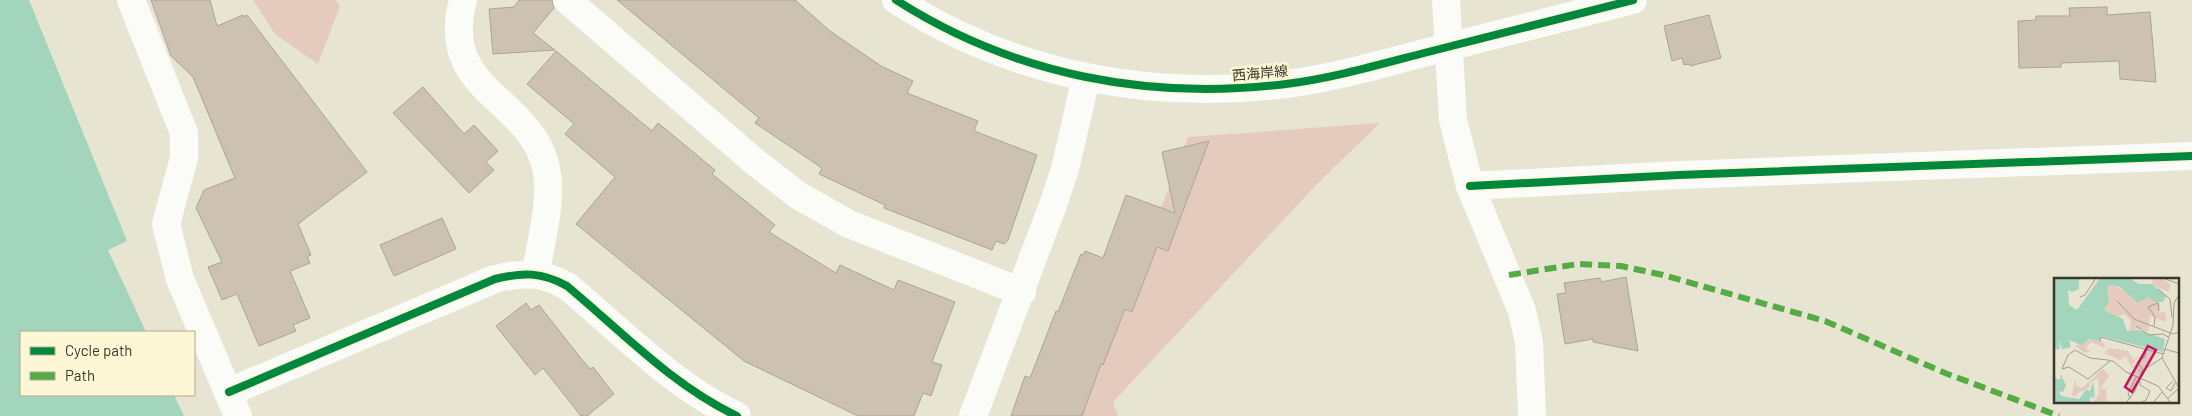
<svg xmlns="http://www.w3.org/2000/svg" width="2192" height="416" font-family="Barlow,'Noto Sans JP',sans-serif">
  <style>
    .green { fill: #e5cbbd }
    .water { fill: #a2d5bb }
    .building { fill: #cdc2b1; stroke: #aaa599 }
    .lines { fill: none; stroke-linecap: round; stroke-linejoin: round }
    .street { stroke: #fbfbf8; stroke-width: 28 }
    .secondary { stroke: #fbfbf8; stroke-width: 28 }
    .quiet { stroke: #55ac44; stroke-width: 6; stroke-dasharray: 12 6; stroke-linecap: butt }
    .cycleway-casing { stroke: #fdf7d6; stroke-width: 11 }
    .cycleway { stroke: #00873e; stroke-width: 8 }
    .labels { text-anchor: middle; stroke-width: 5; stroke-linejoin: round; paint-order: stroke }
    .street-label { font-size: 14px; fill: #39362a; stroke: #fdf7d6 }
    .inset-road { fill: none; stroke: #a19e8f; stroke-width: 1 }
    .view { fill: #c2185b; fill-opacity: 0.15; stroke: #c2185b; stroke-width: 2.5 }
    .inset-edge { fill: none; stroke: #39362a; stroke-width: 2.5 }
  </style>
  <rect width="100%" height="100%" fill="#e7e4d2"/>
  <!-- green -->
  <g class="green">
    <path d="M 253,0 L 335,0 L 340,6 L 318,64 L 275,34 Z"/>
    <path d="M 1380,123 L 1319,182 L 1113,402 L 1118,416 L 1072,416 L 1106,352 L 1188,137 Z"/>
  </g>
  <!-- water -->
  <path class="water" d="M 0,0 L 29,0 L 127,241 L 108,250 L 146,332 L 21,332 L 21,395 L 174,395 L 184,416 L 0,416 Z"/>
  <!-- building -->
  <g class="building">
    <path d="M 151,0 L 210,0 L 217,26 L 243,15 L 243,17 L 247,15 L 367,172 L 298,224 L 311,255 L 307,257 L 310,263 L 290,271 L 310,318 L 293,325 L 296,331 L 259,346 L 237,294 L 222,300 L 208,267 L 222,262 L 196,208 L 204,190 L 235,178 L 193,77 L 171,56 Z"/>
    <path d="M 519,0 L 552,0 L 554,8 L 533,33 L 555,50 L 493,54 L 489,9 L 514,7 Z"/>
    <path d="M 617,0 L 795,0 L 830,31 L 881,66 L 913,81 L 907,93 L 978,121 L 974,131 L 1037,155 L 1008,240 L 1004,244 L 996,241 L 992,250 L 884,208 L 885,205 L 819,174 L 822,168 L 755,123 L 759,118 Z"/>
    <path d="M 2107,7 L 2107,15 L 2150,12 L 2156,82 L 2120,79 L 2119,61 L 2061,63 L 2061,67 L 2019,68 L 2018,21 L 2036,20 L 2036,16 L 2070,16 L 2069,8 Z"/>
    <path d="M 1709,15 L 1721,58 L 1690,66 L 1689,64 L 1684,65 L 1682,58 L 1672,61 L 1664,26 Z"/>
    <path d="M 556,51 L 652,131 L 658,123 L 715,170 L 712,174 L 775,225 L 769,232 L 836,273 L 840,265 L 894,290 L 898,280 L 955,302 L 932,362 L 942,365 L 931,396 L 923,393 L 914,416 L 858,416 L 744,361 L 576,224 L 615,177 L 565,134 L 574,124 L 527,84 Z"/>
    <path d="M 423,87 L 464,134 L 474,125 L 498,151 L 486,162 L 494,170 L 469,193 L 393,113 Z"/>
    <path d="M 1209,141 L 1168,251 L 1157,247 L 1132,312 L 1125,309 L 1103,365 L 1101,364 L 1082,416 L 1011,416 L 1025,376 L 1030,378 L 1056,311 L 1058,312 L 1081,254 L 1083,255 L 1085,251 L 1103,258 L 1126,195 L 1175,213 L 1162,152 Z"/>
    <path d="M 442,218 L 456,249 L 394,276 L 380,245 Z"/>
    <path d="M 1626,277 L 1638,351 L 1593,342 L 1593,339 L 1565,344 L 1557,294 L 1566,293 L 1564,283 L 1600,278 L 1601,282 Z"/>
    <path d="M 526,303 L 531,310 L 539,305 L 579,356 L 590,369 L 593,367 L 614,394 L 587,416 L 581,416 L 543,368 L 535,375 L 496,326 Z"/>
  </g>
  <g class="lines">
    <!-- street -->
    <g class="street">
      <path d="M 131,0 L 184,133 L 184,158 L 166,224 L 180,279 L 238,416"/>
      <path d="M 463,0 C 439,89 523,96 544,160 C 555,195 541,238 536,273"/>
      <path d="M 567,0 L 755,162 L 799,196 L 849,224 L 1022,292"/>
      <path d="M 229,392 L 495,279 C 523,272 542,272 567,286 C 621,331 673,386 737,416"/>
      <path d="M 973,416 L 1053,205 L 1065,169 L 1086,78"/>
    </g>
    <!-- secondary -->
    <g class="secondary">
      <path d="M 896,0 C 1013,75 1149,101 1286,84 C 1333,78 1378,65 1424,53 C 1494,35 1563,18 1633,0"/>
      <path d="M 1446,0 L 1453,120 L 1470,186 L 1522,311 L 1529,342 L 1532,416"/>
      <path d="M 1470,186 L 1679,175 L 2192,156"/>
    </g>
    <!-- quiet -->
    <path class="quiet" d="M 1509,275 L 1578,264 L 1621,266 L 1663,275 L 1825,321 L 1945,373 L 2059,416"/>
    <!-- cycleway casing -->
    <g class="cycleway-casing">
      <g id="cycleway">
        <path d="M 896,0 C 1013,75 1149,101 1286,84 C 1333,78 1378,65 1424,53 C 1494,35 1563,18 1633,0"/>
        <path d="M 1470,186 L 1679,175 L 2192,156"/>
        <path d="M 229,392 L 495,279 C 523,272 542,272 567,286 C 621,331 673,386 737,416"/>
      </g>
    </g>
    <!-- cycleway -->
    <use href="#cycleway" class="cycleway"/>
  </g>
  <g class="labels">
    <!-- street labels -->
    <g class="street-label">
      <text transform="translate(1260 73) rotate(-5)" y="5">西海岸線</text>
    </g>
  </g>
  <!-- overview -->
  <g transform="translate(2054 278)">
    <rect width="125" height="125" fill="#e7e4d2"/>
    <path d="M 99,0 L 108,0 L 116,6 L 115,14 L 98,7 ZM 58,7 L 73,14 L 85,25 L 94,19 L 106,25 L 105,35 L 110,33 L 113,40 L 110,44 L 96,37 L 94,54 L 84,49 L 81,53 L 75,52 L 77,43 L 71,36 L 64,38 L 50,32 L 55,24 L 53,10 ZM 38,61 L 50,65 L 51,70 L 37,64 L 31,71 L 39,72 L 31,75 L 21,68 ZM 55,70 L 74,73 L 80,82 L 86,77 L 77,88 L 82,87 L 87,93 L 85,97 L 83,89 L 78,90 L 72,78 L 66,82 L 50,75 ZM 49,91 L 55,98 L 47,110 L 52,111 L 53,125 L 39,125 L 45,116 L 44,100 L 37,104 L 35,110 L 22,116 L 23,119 L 18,117 L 21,100 L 22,108 L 28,110 Z" fill="#e5cbbd"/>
    <path d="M 0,0 L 25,0 L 25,11 L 18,14 L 14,12 L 15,27 L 23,32 L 46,0 L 75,0 L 85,6 L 98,6 L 112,18 L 109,24 L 101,24 L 94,19 L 84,25 L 66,9 L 56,7 L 53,10 L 55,25 L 50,32 L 69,41 L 73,53 L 84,52 L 111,61 L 109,74 L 47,58 L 45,63 L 35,61 L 27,67 L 15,62 L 17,69 L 8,71 L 5,62 L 6,71 L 0,72 ZM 7,96 L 12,108 L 9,114 L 5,113 L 7,118 L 25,121 L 32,112 L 36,113 L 39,103 L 41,119 L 36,120 L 36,125 L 0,125 L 0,99 L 6,102 Z" fill="#a2d5bb"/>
    <path class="inset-road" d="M 109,0 L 125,6M 104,11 L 116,21 L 118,39M 26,19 L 31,17 L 42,0M 63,23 L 80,41 L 119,56 L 125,54M 82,48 L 95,57 L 109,56 L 114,59M 100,48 L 101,39 L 94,29 L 104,25 L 105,33M 46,64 L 47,59 L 109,76M 110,71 L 125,75M 108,80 L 125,110 L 114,120M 56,83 L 34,101 L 15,89 L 8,91 L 14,77 L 21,72 L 36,80 L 54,82 L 56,83 L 59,83 L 72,94 L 104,108 L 117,125M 89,92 L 83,84 L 91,79 L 92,72M 119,103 L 112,110 L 117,113 L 121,105M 76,121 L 74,115 L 83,98M 72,125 L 81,113 L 88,93 L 108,80 L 119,47 L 120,25 L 125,17M 86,125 L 92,122 L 96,113 L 86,107 L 86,103M 99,125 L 109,113"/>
    <path class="view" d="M 94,68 L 102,72 L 78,114 L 71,109 Z"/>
    <rect width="125" height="125" class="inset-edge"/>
  </g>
  <!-- legend -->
  <rect x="20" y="331" width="175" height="65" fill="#fdf7d6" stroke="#afaa91"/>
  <rect x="30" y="347" width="25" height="8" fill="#00873e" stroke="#afaa91"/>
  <text x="65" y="356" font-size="15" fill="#39362a">Cycle path</text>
  <rect x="30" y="372" width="25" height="8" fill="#55ac44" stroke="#afaa91"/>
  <text x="65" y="381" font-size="15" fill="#39362a">Path</text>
</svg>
